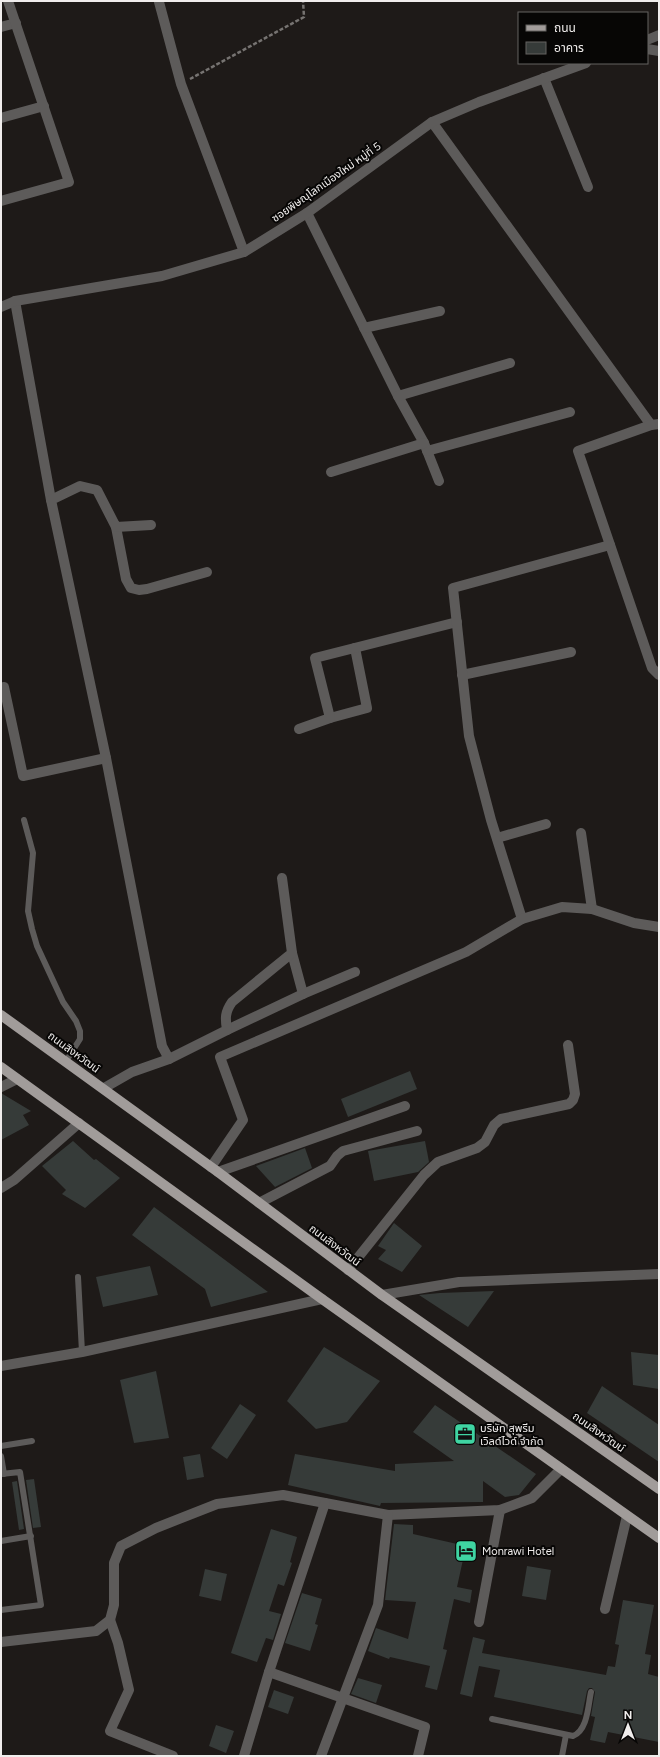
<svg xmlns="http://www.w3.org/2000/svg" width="660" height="1757" font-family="Figtree,'Noto Sans Thai',sans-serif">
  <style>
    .building { fill: #363b39 }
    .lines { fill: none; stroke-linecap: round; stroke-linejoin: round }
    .path { stroke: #767371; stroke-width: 2.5; stroke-dasharray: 4 2; stroke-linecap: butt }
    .lane { stroke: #5d5b5a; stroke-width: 6 }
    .street { stroke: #5d5b5a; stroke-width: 10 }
    .primary { stroke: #a19c9a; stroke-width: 10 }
    .labels { text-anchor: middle; stroke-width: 4; stroke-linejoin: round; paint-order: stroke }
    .street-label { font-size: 11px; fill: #f0edec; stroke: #070605 }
    .poi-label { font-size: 11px; fill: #f0edec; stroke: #070605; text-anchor: start }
  </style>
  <rect width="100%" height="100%" fill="#1e1a18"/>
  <!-- building -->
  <g class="building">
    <path d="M 410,1071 L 417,1089 L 348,1117 L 341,1099 Z"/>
    <path d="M 1,1093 L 31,1111 L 23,1115 L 29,1125 L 1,1140 Z"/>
    <path d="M 73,1141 L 94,1160 L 96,1159 L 120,1178 L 85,1208 L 62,1194 L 66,1190 L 42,1166 Z"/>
    <path d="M 425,1141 L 429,1162 L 418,1172 L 374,1181 L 368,1151 Z"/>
    <path d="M 305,1148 L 312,1168 L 275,1187 L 256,1166 Z"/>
    <path d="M 154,1207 L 268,1292 L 211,1307 L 205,1289 L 132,1235 Z"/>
    <path d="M 394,1223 L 422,1246 L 402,1272 L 378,1259 L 386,1250 L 378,1246 Z"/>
    <path d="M 150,1266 L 158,1295 L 103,1307 L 96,1277 Z"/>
    <path d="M 494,1291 L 468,1327 L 419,1295 L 440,1293 Z"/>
    <path d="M 324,1347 L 380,1381 L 347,1422 L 316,1429 L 287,1401 Z"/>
    <path d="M 631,1352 L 659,1355 L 659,1389 L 633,1385 Z"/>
    <path d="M 156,1371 L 169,1438 L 134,1443 L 120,1380 Z"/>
    <path d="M 602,1386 L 659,1425 L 659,1462 L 587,1413 Z"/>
    <path d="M 240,1404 L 256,1415 L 227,1459 L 211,1448 Z"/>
    <path d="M 435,1405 L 536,1474 L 519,1495 L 505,1497 L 483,1481 L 483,1502 L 381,1503 L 380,1506 L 288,1485 L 295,1454 L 395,1471 L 395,1464 L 454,1461 L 413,1432 Z"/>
    <path d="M 200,1454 L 204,1477 L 187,1480 L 183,1457 Z"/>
    <path d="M 34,1479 L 41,1527 L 33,1528 L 26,1480 Z"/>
    <path d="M 17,1481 L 24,1529 L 19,1530 L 12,1482 Z"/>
    <path d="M 394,1524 L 413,1525 L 413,1534 L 466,1546 L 457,1587 L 472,1590 L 470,1603 L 454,1599 L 443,1649 L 447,1650 L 437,1690 L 425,1687 L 430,1666 L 390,1657 L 389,1659 L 368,1651 L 376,1628 L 408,1639 L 416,1602 L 385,1600 Z"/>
    <path d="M 271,1529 L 297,1537 L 290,1562 L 292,1563 L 284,1586 L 278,1584 L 269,1611 L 281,1614 L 273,1640 L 266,1638 L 257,1662 L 231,1653 Z"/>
    <path d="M 527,1566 L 551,1570 L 546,1600 L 522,1596 Z"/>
    <path d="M 205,1569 L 227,1574 L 221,1601 L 199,1596 Z"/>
    <path d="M 302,1593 L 322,1599 L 315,1624 L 318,1625 L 310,1651 L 285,1643 Z"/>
    <path d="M 623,1600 L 654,1605 L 645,1654 L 651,1655 L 648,1674 L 659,1677 L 659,1742 L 608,1732 L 605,1743 L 590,1740 L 595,1717 L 591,1716 L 595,1692 L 592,1688 L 589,1688 L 587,1691 L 582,1715 L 494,1697 L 500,1670 L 479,1666 L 472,1697 L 460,1694 L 473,1637 L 485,1640 L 482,1653 L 606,1675 L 608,1666 L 615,1667 L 619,1645 L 615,1644 Z"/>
    <path d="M 358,1678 L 382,1685 L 376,1703 L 351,1694 Z"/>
    <path d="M 274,1690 L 294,1697 L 288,1714 L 268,1707 Z"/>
    <path d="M 216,1725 L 234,1731 L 226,1753 L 209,1746 Z"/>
  </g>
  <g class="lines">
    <!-- path -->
    <path class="path" d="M 190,79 L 304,17 L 303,1"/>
    <!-- lane -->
    <g class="lane">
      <path d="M 24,820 L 33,853 L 28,911 L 32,929 L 37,946 L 63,1002 L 76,1021 L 80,1031 L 80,1039 L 66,1061"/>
      <path d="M 78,1277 L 82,1352"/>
      <path d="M 1,1446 L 32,1441"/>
      <path d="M 1,1456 L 4,1474"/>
      <path d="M 1,1474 L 20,1472 L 41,1605 L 1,1610"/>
      <path d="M 1,1541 L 31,1536"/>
      <path d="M 492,1719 L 573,1736 C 588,1730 588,1705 591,1692"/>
      <path d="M 562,1756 L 566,1735"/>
    </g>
    <!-- street -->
    <g class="street">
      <path d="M 159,2 L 181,84 L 244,252"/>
      <path d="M 1,27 L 16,23"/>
      <path d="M 647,40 L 659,35"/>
      <path d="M 647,49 L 659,51"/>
      <path d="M 544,78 L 588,187"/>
      <path d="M 1,118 L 44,106"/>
      <path d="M 432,122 L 651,425 L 659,424"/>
      <path d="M 1,201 L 69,182 L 8,1"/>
      <path d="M 307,213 L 398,396 L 424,443 L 439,481"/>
      <path d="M 15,301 L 51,500"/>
      <path d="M 1,307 L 15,301 L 162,276 L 244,252 L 307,213 L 432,122 L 479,102 L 586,63"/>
      <path d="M 364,328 L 440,311"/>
      <path d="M 398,396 L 510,363"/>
      <path d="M 651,425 L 578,451 L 652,668 L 659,675"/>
      <path d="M 427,451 L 570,412"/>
      <path d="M 331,472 L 424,443"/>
      <path d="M 116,527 L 126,579 L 131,588 L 139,590 L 147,589 L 207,572"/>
      <path d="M 462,675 L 571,652"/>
      <path d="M 4,687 L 23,776 L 106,758"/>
      <path d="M 330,718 L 367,708 L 355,648"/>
      <path d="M 299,729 L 330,718 L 315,658 L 457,622"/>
      <path d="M 581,833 L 592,909"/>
      <path d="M 497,838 L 546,824"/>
      <path d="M 522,919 L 491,820 L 469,736 L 453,588 L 610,545"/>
      <path d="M 292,953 L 303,994"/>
      <path d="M 227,1030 L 303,994 L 355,972"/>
      <path d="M 169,1059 L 227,1030 C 225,1018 225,1012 232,1002 L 292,953 L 282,878"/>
      <path d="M 1,1087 L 17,1079"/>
      <path d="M 104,1088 L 132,1072 L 169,1059 L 162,1046 L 106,758 L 51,500 L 80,486 L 97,490 L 116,527 L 151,525"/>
      <path d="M 211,1167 L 243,1120 L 220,1057 L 466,952 L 522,919 L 562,907 L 592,909 L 634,923 L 659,927"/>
      <path d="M 218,1172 L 405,1106"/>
      <path d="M 1,1188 L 14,1180 L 79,1123"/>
      <path d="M 259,1203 L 330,1166 L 337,1156 L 343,1151 L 417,1131"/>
      <path d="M 348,1270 L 424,1175 L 438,1162 L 477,1148 L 485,1142 L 494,1125 L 501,1119 L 569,1104 L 573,1100 L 575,1094 L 568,1045"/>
      <path d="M 382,1295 L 459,1282 L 659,1274"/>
      <path d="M 1,1366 L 82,1352 L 322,1299"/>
      <path d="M 605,1609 L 627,1516"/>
      <path d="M 110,1620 L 118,1643 L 129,1690 L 110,1731 L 173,1756"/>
      <path d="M 479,1622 L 500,1510"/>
      <path d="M 1,1642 L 96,1631 L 110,1620 L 114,1605 L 114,1563 L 121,1546 L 156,1528 L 217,1504 L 283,1495 L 388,1515 L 500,1510 L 532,1498 L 561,1469"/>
      <path d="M 269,1672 L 425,1727 L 418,1756"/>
      <path d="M 244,1756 L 269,1672 L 325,1503"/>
      <path d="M 321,1756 L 378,1605 L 388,1515"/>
    </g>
    <!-- primary -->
    <g class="primary">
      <path d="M 1,1015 L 218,1172 L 382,1295 L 659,1489"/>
      <path d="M 1,1067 L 322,1299 L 659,1538"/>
    </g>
  </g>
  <!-- icons -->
  <defs>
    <g id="office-square" transform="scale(1.15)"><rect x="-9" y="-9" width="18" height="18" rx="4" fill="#3fd4a2" stroke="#070605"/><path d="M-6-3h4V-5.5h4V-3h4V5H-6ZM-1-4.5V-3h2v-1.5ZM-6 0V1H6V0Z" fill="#111"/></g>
    <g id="hotel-square" transform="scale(1.15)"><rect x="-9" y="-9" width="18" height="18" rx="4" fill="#3fd4a2" stroke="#070605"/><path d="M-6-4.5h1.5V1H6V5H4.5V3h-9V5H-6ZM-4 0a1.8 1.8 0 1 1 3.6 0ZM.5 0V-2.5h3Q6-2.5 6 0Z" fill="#111"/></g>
  </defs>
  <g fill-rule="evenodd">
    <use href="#office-square" x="465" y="1434"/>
    <use href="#hotel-square" x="466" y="1551"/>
  </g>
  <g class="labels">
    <!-- street labels -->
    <g class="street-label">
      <text transform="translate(326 182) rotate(-35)" y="4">ซอยพิษณุโลกเมืองใหม่ หมู่ที่ 5</text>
      <text transform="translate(74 1052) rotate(36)" y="4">ถนนสิงหวัฒน์</text>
      <text transform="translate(335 1245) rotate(37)" y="4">ถนนสิงหวัฒน์</text>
      <text transform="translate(599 1432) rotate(35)" y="4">ถนนสิงหวัฒน์</text>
    </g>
    <!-- poi labels -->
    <g class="poi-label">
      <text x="480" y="1432">บริษัท สุพรีม<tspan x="480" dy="13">เวิลด์ไวด์ จำกัด</tspan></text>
      <text x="482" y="1555">Monrawi Hotel</text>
    </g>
  </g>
  <!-- border -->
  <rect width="660" height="1757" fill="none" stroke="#f0edec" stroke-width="4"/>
  <!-- legend -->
  <rect x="518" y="12" width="130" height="52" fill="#070605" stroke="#646261"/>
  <rect x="526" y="25" width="20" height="6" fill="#a19c9a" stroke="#646261"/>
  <text x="554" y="32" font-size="12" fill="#f0edec">ถนน</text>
  <rect x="526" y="42" width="20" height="12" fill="#363b39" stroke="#646261"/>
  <text x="554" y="52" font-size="12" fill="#f0edec">อาคาร</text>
  <!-- north arrow -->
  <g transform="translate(628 1725)" stroke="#070605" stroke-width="3" paint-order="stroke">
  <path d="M0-3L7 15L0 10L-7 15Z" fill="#f0edec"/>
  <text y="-6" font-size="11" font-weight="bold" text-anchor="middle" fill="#f0edec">N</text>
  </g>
</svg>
